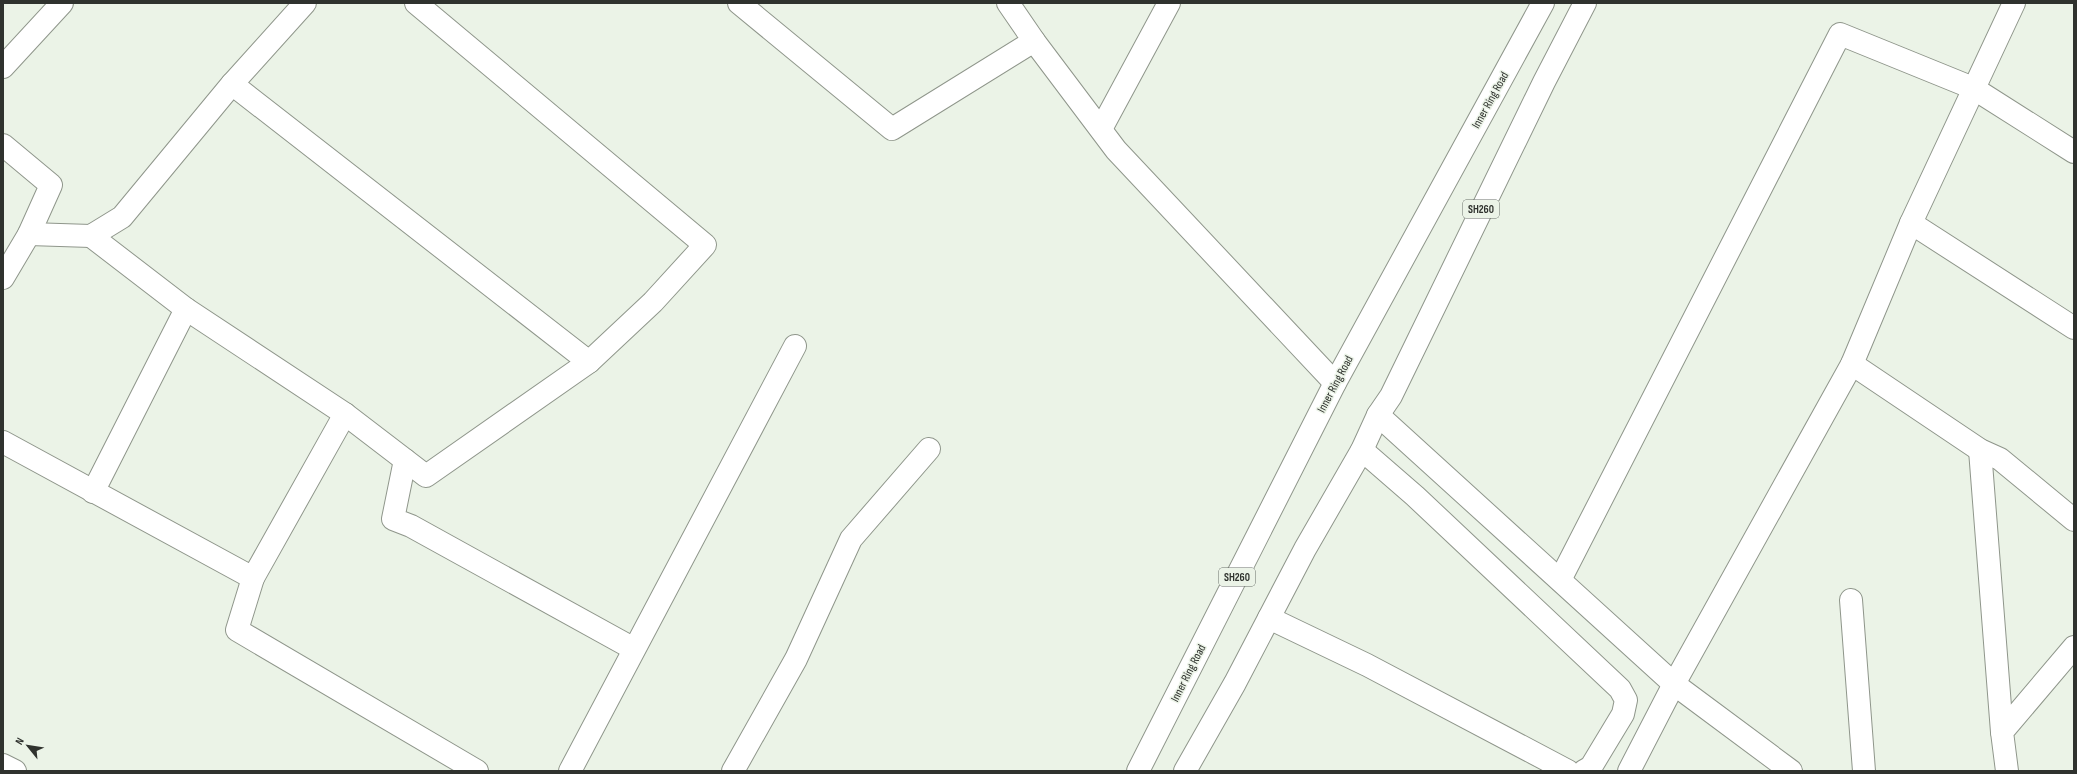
<svg xmlns="http://www.w3.org/2000/svg" width="2077" height="774" font-family="'Sofia Sans Condensed',sans-serif">
  <style>
    .lines { fill: none; stroke-linecap: round; stroke-linejoin: round }
    .street-casing { stroke: #8f968b; stroke-width: 24 }
    .highway-casing { stroke: #8f968b; stroke-width: 24 }
    .street { stroke: #fff; stroke-width: 22 }
    .highway { stroke: #fff; stroke-width: 22 }
    .labels { text-anchor: middle; stroke-width: 3; stroke-linejoin: round; paint-order: stroke }
    .shield { fill: #ebf3e7; stroke: #676c66; stroke-width: 1 }
    .shield-label { font-size: 11px; font-weight: bold; fill: #2f322e }
    .street-label { font-size: 12px; fill: #2f322e; stroke: #ebf3e7 }
  </style>
  <rect width="100%" height="100%" fill="#ebf3e7"/>
  <g class="lines">
    <!-- street casing -->
    <g class="street-casing">
      <g id="street">
        <path d="M 739,3 L 892,129 L 1034,41 L 1008,3"/>
        <path d="M 1034,41 L 1116,150 L 1335,383"/>
        <path d="M 3,67 L 62,3"/>
        <path d="M 232,84 L 589,362"/>
        <path d="M 1101,129 L 1169,3"/>
        <path d="M 3,145 L 51,185 L 29,234 L 3,278"/>
        <path d="M 1911,223 L 2074,328"/>
        <path d="M 29,234 L 91,236 L 122,217 L 232,84 L 305,3"/>
        <path d="M 91,236 L 186,309 L 345,414 L 426,476 L 589,362 L 653,302 L 705,245 L 416,3"/>
        <path d="M 1852,364 L 1980,450 L 2000,459 L 2074,520"/>
        <path d="M 1378,415 L 1674,684 L 1791,771"/>
        <path d="M 3,442 L 253,578 L 345,414"/>
        <path d="M 1362,450 L 1415,496 L 1620,689 L 1626,700 L 1623,714 L 1591,767 L 1584,771"/>
        <path d="M 1980,450 L 2002,732"/>
        <path d="M 405,460 L 393,519 L 411,526 L 634,649"/>
        <path d="M 93,492 L 186,309"/>
        <path d="M 253,578 L 237,630 L 477,771"/>
        <path d="M 1560,580 L 1840,34 L 1973,88 L 2074,152"/>
        <path d="M 1851,600 L 1864,771"/>
        <path d="M 1269,618 L 1367,665 L 1568,771"/>
        <path d="M 3,765 L 15,771"/>
        <path d="M 570,771 L 795,346"/>
        <path d="M 733,771 L 796,659 L 851,539 L 929,449"/>
        <path d="M 1629,771 L 1674,684 L 1852,364 L 1911,223 L 2014,3"/>
        <path d="M 2007,771 L 2002,732 L 2074,647"/>
      </g>
    </g>
    <!-- highway casing -->
    <g class="highway-casing">
      <g id="highway">
        <path d="M 1138,771 L 1335,383 L 1543,3"/>
        <path d="M 1185,771 L 1235,683 L 1305,549 L 1362,450 L 1378,415 L 1391,396 L 1544,82 L 1585,3"/>
      </g>
    </g>
    <!-- street -->
    <use href="#street" class="street"/>
    <!-- highway -->
    <use href="#highway" class="highway"/>
  </g>
  <g class="labels">
    <!-- shield labels -->
    <g class="shield">
      <rect x="1463" y="200" width="36" height="18" rx="3"/>
      <rect x="1219" y="568" width="36" height="18" rx="3"/>
    </g>
    <g class="shield-label">
      <text x="1481" y="213">SH260</text>
      <text x="1237" y="581">SH260</text>
    </g>
    <!-- street labels -->
    <g class="street-label">
      <text transform="translate(1490 100) rotate(-61)" y="4">Inner Ring Road</text>
      <text transform="translate(1335 384) rotate(-62)" y="4">Inner Ring Road</text>
      <text transform="translate(1188 673) rotate(-63)" y="4">Inner Ring Road</text>
    </g>
  </g>
  <!-- border -->
  <rect width="2077" height="774" fill="none" stroke="#2f322e" stroke-width="8"/>
  <!-- north arrow -->
  <g transform="translate(28 746) rotate(300)" stroke="#ebf3e7" stroke-width="3" paint-order="stroke">
  <path d="M0-3L7 15L0 10L-7 15Z" fill="#2f322e"/>
  <text y="-6" font-size="11" font-weight="bold" text-anchor="middle" fill="#2f322e">N</text>
  </g>
</svg>
